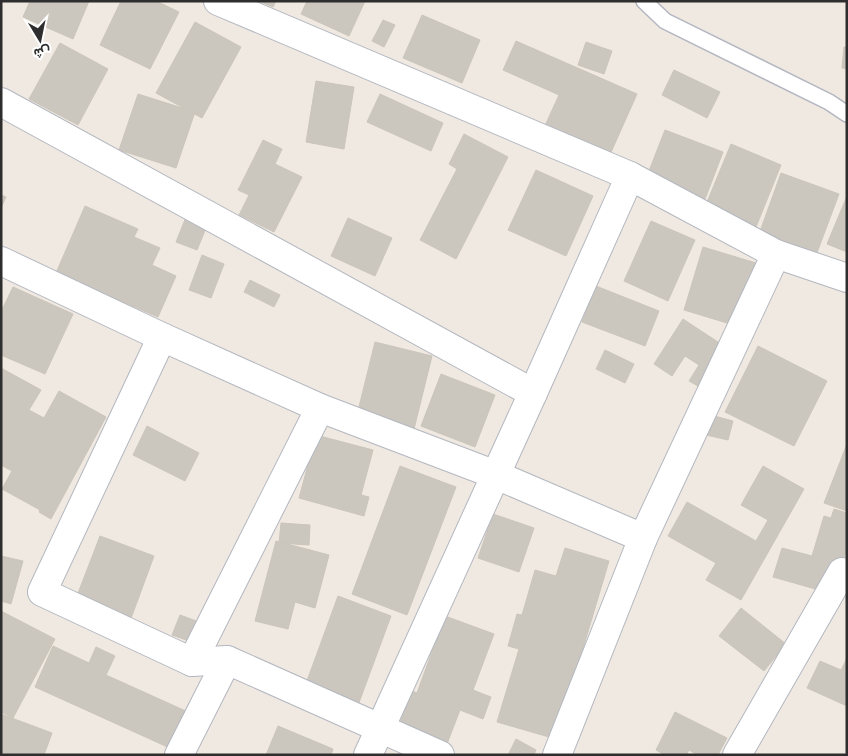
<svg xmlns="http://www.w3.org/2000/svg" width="848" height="756" font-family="'Fira Sans',Vazirmatn,sans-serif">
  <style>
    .building { fill: #cbc7bf; stroke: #cbc5ba }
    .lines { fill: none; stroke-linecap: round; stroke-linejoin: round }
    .lane-casing { stroke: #b4b7c1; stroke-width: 18 }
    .street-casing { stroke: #b4b7c1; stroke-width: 30 }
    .lane { stroke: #fff; stroke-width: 15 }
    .street { stroke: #fff; stroke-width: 28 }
  </style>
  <rect width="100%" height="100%" fill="#efe9e1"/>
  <!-- building -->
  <g class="building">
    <path d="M 30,1 L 89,1 L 73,39 L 23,17 Z"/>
    <path d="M 121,1 L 156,1 L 179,12 L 150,69 L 100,45 Z"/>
    <path d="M 259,1 L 276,1 L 273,7 Z"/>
    <path d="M 307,1 L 365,1 L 349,36 L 301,14 Z"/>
    <path d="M 422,15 L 480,40 L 462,83 L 403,58 Z"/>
    <path d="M 383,20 L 395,25 L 384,47 L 372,41 Z"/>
    <path d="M 195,22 L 241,47 L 202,118 L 156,93 Z"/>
    <path d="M 516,41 L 637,94 L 608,159 L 543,130 L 559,95 L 503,70 Z"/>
    <path d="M 586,42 L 612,51 L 604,74 L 578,65 Z"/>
    <path d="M 60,43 L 108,69 L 78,125 L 29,99 Z"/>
    <path d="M 844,47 L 847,47 L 847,69 L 842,68 Z"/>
    <path d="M 674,70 L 720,92 L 707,118 L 662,95 Z"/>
    <path d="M 316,81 L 354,87 L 344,149 L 306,142 Z"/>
    <path d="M 138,94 L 195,112 L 176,168 L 119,150 Z"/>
    <path d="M 380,94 L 443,123 L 431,151 L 367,122 Z"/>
    <path d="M 665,130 L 723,152 L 705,199 L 647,176 Z"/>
    <path d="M 464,134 L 508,157 L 456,259 L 420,240 L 457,169 L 449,164 Z"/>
    <path d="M 263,140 L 282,149 L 275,164 L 302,177 L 274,232 L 239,215 L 249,195 L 238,190 Z"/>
    <path d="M 731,144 L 781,165 L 756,227 L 705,207 Z"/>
    <path d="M 536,170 L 593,196 L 566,256 L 508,230 Z"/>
    <path d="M 781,173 L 839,194 L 815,258 L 758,237 Z"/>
    <path d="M 1,195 L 6,197 L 1,208 Z"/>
    <path d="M 847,196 L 847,252 L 827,244 Z"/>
    <path d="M 85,206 L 138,229 L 134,237 L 160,248 L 152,265 L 176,276 L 158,317 L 56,273 Z"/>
    <path d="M 188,212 L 209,221 L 197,250 L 176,242 Z"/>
    <path d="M 348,218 L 392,238 L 375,276 L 331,256 Z"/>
    <path d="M 651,221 L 695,240 L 668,301 L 624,281 Z"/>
    <path d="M 703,247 L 756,263 L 737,326 L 684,310 Z"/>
    <path d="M 202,255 L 224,264 L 211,298 L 189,290 Z"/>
    <path d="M 250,280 L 280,295 L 274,307 L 244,292 Z"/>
    <path d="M 596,286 L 659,311 L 645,346 L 582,322 Z"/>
    <path d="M 13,287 L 73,314 L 45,374 L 1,355 L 1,312 Z"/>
    <path d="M 683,319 L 724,346 L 698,386 L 689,381 L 699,365 L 685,356 L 672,376 L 654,364 Z"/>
    <path d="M 375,342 L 432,356 L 414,429 L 357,415 Z"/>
    <path d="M 758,346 L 827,381 L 794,446 L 725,412 Z"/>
    <path d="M 605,350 L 634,364 L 625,383 L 596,369 Z"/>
    <path d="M 1,368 L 41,390 L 29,410 L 44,418 L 59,391 L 106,417 L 51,519 L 39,512 L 40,510 L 2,489 L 12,471 L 1,465 Z"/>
    <path d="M 441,374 L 495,395 L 475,447 L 421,426 Z"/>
    <path d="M 707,414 L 733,421 L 728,440 L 702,434 Z"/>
    <path d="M 147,426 L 199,453 L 185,481 L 133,455 Z"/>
    <path d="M 316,435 L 373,450 L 361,495 L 369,497 L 364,516 L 299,498 Z"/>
    <path d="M 847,444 L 847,511 L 824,503 Z"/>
    <path d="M 400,466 L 456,487 L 407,615 L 352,594 Z"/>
    <path d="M 763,466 L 804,489 L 741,600 L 706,580 L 716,563 L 668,536 L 687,502 L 756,541 L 768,520 L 741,505 Z"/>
    <path d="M 834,509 L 847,513 L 847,549 L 833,594 L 773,577 L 782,548 L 812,556 L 824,516 L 831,518 Z"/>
    <path d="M 493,514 L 534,528 L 519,572 L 478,558 Z"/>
    <path d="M 281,523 L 310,525 L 309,545 L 279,543 Z"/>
    <path d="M 100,536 L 154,556 L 130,621 L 75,601 Z"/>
    <path d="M 276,541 L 329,555 L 315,608 L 295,602 L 288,629 L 255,621 Z"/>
    <path d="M 565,548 L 609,561 L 556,739 L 497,722 L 519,649 L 508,646 L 517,614 L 522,615 L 535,570 L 556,576 Z"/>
    <path d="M 1,556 L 23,561 L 11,604 L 1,601 Z"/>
    <path d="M 338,596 L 391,616 L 357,708 L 304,689 Z"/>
    <path d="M 741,608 L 786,644 L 764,671 L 719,636 Z"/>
    <path d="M 1,611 L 55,639 L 13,718 L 1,712 Z"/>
    <path d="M 180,615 L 199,622 L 192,642 L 172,635 Z"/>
    <path d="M 445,616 L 494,634 L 473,690 L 491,697 L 483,719 L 460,710 L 445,749 L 397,731 L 412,691 L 417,693 Z"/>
    <path d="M 53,646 L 89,663 L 96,647 L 115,656 L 106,675 L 188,712 L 172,749 L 35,687 Z"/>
    <path d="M 847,658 L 847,706 L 807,688 L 820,661 L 841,670 Z"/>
    <path d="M 675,712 L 727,738 L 718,755 L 698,755 L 689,750 L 686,755 L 665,755 L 656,750 Z"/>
    <path d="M 1,714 L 52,733 L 44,755 L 1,755 Z"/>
    <path d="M 278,726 L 333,749 L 331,755 L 266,755 Z"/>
    <path d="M 516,739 L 536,750 L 534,755 L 508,755 Z"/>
  </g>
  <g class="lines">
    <!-- lane casing -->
    <g class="lane-casing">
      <path id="lane" d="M 644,1 L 665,21 L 829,102 L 847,114"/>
    </g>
    <!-- street casing -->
    <g class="street-casing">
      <g id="street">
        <path d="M 218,1 L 630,176 L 776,254 L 847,278"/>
        <path d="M 1,102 L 533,393"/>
        <path d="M 1,261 L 162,337 L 320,408 L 496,475 L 643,538"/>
        <path d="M 162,337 L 42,592 L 192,662 L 227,660 L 440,755"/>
        <path d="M 192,662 L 320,408"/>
        <path d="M 179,755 L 227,660"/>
        <path d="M 368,755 L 533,393 L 630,176"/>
        <path d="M 557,755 L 643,538 L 776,254"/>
        <path d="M 737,755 L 842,572 L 847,573"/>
      </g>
    </g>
    <!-- lane -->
    <use href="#lane" class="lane"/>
    <!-- street -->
    <use href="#street" class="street"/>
  </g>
  <!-- border -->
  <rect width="848" height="756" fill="none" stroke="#2e2e2e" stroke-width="5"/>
  <!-- north arrow -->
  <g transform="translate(40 40) rotate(170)" stroke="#ffffff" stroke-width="4" paint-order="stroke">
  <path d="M0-4L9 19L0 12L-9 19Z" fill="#2e2e2e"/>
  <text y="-8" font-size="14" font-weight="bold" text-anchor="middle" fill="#2e2e2e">ش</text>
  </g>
</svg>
